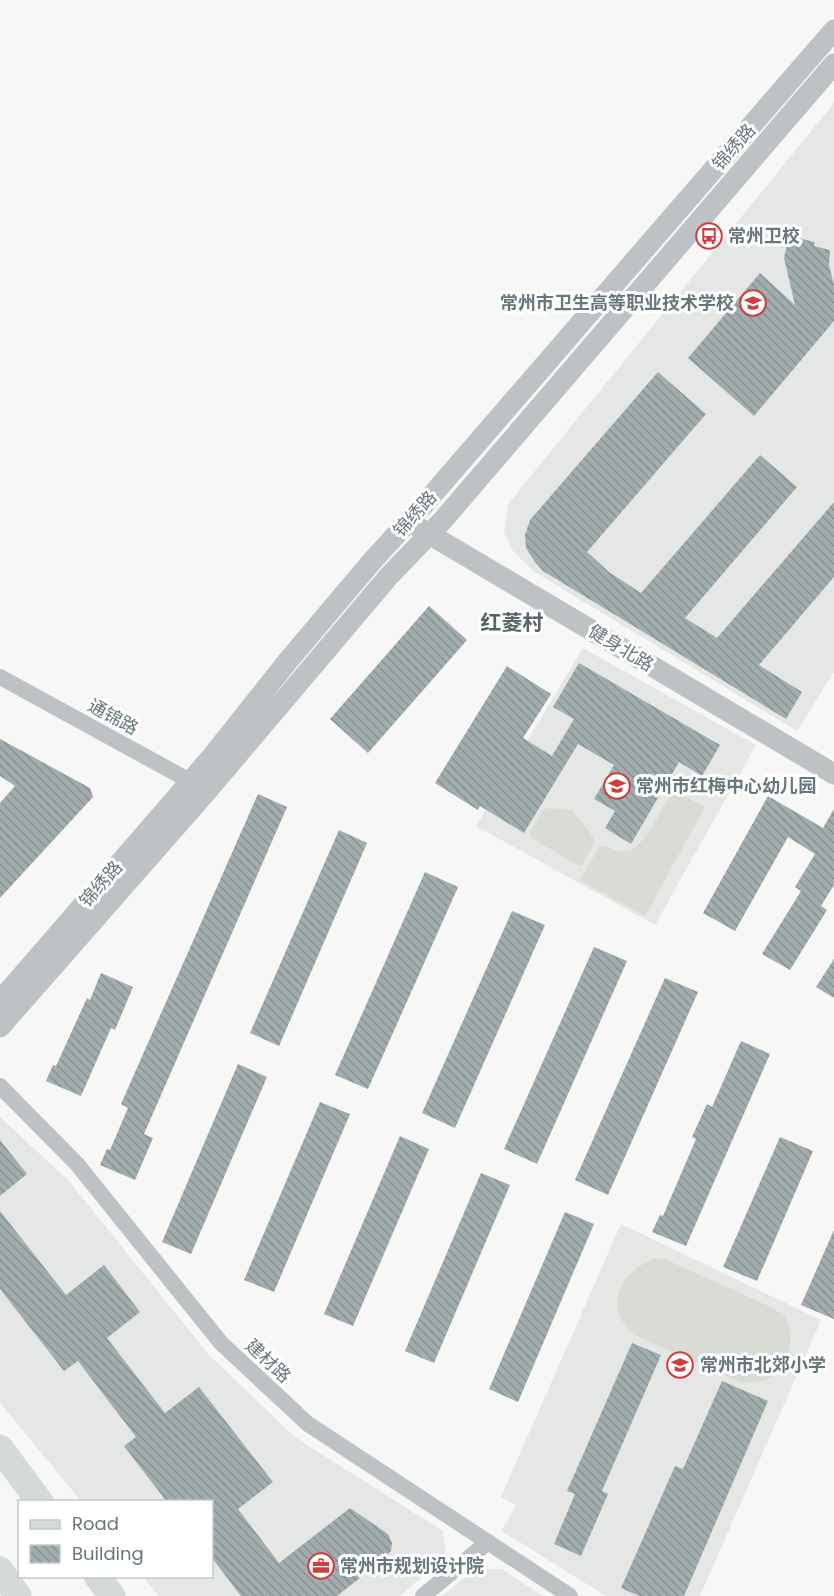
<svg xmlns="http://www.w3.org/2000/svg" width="834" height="1596" font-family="Poppins,'Noto Sans SC',sans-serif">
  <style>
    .built { fill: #e5e7e5 }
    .pitch { fill: #d9dcd5 }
    .building { fill: url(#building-back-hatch) }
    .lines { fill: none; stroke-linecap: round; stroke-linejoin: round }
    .minor { stroke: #bdc2c4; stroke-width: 16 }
    .tertiary { stroke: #bdc2c4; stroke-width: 21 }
    .primary { stroke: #d4d9da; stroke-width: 27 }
    .labels { text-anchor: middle; stroke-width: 6; stroke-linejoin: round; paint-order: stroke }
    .street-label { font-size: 18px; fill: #66787c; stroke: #fff }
    .poi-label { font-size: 18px; font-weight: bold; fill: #66787c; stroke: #fff; text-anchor: start }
    .quarter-label { font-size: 21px; font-weight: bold; fill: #576568; stroke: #fff }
  </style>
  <defs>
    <pattern id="building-back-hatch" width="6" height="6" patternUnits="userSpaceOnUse" patternTransform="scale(1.5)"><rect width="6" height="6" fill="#a2adaf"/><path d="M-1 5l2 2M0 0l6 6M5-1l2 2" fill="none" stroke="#889293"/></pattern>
  </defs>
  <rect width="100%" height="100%" fill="#f7f7f5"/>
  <!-- built -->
  <g class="built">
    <path d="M 834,103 L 834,672 L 797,731 L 533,571 L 513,551 L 504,532 L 508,504 Z"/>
    <path d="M 583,648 L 756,745 L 655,925 L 476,826 Z"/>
    <path d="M 0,1117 L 68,1180 L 209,1355 L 296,1438 L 443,1531 L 446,1557 L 400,1596 L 159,1596 L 143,1577 L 212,1576 L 212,1502 L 81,1501 L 0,1403 Z"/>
    <path d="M 621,1224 L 821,1320 L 700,1596 L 606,1596 L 502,1531 L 516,1505 L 501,1497 Z"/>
    <path d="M 475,1569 L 502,1569 L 543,1596 L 442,1596 Z"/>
  </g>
  <!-- pitch -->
  <g class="pitch">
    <path d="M 673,790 L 705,807 L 645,916 L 580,880 L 600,846 C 610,846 617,853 628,851 C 644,848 664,805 673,790 Z"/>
    <path d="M 548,808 L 572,810 L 594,838 L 594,844 L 582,865 L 579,866 L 530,837 L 529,833 L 542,811 Z"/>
    <path d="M 654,1258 L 667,1260 L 773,1308 C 776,1310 781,1313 784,1316 C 798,1335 788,1369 768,1379 C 759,1383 750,1383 740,1382 L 637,1336 C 600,1310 620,1273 654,1258 Z"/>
  </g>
  <!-- building -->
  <g class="building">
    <path d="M 789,236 L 815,242 L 814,246 L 830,250 L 829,265 L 834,285 L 834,321 L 754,416 L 688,358 L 760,273 L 795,305 L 784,258 Z"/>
    <path d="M 658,372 L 706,414 L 587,552 L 609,572 L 641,593 L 760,455 L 797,487 L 685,618 L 717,638 L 834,502 L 834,577 L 759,665 L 802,692 L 786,719 L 543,571 L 535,562 L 526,548 L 525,535 L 530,520 Z"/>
    <path d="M 429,606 L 467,640 L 368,753 L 330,719 Z"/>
    <path d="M 579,663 L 720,745 L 702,776 L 679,762 L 631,844 L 605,828 L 615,811 L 594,799 L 614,765 L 578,744 L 524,833 L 480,806 L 478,810 L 435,783 L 507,666 L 551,694 L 523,738 L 552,756 L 574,719 L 553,707 Z"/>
    <path d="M 0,739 L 90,788 L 93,797 L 0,898 L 0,803 L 15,786 L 0,776 Z"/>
    <path d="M 258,794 L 287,807 L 144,1134 L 153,1138 L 135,1180 L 100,1165 L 107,1149 L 110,1150 L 128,1108 L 121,1104 Z"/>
    <path d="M 768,796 L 823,828 L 834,809 L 834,885 L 821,906 L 827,910 L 790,970 L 762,954 L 801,891 L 795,887 L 815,854 L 788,837 L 735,931 L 703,913 Z"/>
    <path d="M 339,830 L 367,843 L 279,1046 L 250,1033 Z"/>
    <path d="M 425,872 L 458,887 L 368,1089 L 335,1075 Z"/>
    <path d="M 512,911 L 545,925 L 455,1128 L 422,1113 Z"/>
    <path d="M 594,947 L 627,961 L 537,1164 L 504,1149 Z"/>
    <path d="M 834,959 L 834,998 L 816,987 Z"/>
    <path d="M 101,973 L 133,987 L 115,1030 L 111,1028 L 81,1096 L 46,1081 L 53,1065 L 56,1066 L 87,998 L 90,1000 Z"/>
    <path d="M 665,978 L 698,992 L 608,1195 L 575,1180 Z"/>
    <path d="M 741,1041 L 770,1054 L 686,1246 L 652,1232 L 660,1215 L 663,1216 L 696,1139 L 692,1137 L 707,1104 L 712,1107 Z"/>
    <path d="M 238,1064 L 267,1077 L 191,1254 L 162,1242 Z"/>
    <path d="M 320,1102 L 350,1114 L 274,1292 L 244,1280 Z"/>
    <path d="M 400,1136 L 429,1149 L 353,1326 L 324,1314 Z"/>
    <path d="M 780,1137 L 813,1151 L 757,1281 L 723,1267 Z"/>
    <path d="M 0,1140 L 27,1174 L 0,1196 Z"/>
    <path d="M 481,1173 L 510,1185 L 434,1363 L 405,1351 Z"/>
    <path d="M 0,1211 L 66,1295 L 104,1265 L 140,1312 L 107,1338 L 165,1413 L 199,1387 L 273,1482 L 238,1509 L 279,1563 L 350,1508 L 388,1534 L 392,1543 L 391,1551 L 384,1559 L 337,1596 L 241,1596 L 212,1558 L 212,1502 L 167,1502 L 124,1446 L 136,1437 L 78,1361 L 64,1371 L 0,1289 Z"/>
    <path d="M 565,1212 L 594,1224 L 518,1402 L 489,1389 Z"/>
    <path d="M 834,1230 L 834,1319 L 801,1305 Z"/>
    <path d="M 632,1343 L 661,1355 L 602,1491 L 608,1494 L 581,1556 L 554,1544 L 575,1494 L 567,1491 Z"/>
    <path d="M 722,1381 L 768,1401 L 684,1596 L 639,1596 L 621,1588 L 675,1466 L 683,1469 Z"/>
  </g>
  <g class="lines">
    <!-- minor -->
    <g class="minor">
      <path d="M 0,677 L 199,786"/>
      <path d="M 0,1086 L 77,1164 L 221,1343 L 308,1424 L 570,1596"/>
      <path d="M 423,1596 L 488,1542"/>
    </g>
    <!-- tertiary -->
    <g class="tertiary">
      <path d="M 419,528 L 834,774"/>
      <path d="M 0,1001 L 210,759 L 287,662 L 373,560 L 420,509 L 834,30"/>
      <path d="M 0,1027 L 207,791 L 389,576 L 443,520 L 834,64"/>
    </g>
    <!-- primary -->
    <g class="primary">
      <path d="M 0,1448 L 40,1502"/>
      <path d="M 0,1570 L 18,1596"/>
      <path d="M 97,1576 L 112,1596"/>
    </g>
  </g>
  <!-- icons -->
  <defs>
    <g id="bus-ring" transform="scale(1.35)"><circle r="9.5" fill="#fff" stroke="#cd3f3f" stroke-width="1.5"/><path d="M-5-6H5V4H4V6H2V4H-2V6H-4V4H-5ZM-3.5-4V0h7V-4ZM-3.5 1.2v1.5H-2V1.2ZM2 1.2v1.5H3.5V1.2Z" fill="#cd3f3f"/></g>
    <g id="school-ring" transform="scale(1.35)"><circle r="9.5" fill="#fff" stroke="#cd3f3f" stroke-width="1.5"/><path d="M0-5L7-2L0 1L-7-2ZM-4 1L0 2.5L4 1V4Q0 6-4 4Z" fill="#cd3f3f"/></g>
    <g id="office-ring" transform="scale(1.35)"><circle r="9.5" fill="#fff" stroke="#cd3f3f" stroke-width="1.5"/><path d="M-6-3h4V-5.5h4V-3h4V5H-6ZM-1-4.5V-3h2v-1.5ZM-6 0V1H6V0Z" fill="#cd3f3f"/></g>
  </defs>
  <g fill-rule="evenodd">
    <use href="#bus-ring" x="709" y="236"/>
    <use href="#school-ring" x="753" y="303"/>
    <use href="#school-ring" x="617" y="786"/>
    <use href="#school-ring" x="680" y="1365"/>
    <use href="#office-ring" x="321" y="1566"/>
  </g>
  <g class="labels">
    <!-- street labels -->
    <g class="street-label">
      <text transform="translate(734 147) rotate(-49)" y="6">锦绣路</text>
      <text transform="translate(415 514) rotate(-48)" y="6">锦绣路</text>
      <text transform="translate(621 648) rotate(31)" y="6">健身北路</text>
      <text transform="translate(113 717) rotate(29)" y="6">通锦路</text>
      <text transform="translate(101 884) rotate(-49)" y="6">锦绣路</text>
      <text transform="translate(268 1361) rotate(43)" y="6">建材路</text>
    </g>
    <!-- poi labels -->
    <g class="poi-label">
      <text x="728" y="242">常州卫校</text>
      <text x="734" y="309" text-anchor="end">常州市卫生高等职业技术学校</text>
      <text x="636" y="792">常州市红梅中心幼儿园</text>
      <text x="700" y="1371">常州市北郊小学</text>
      <text x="340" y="1572">常州市规划设计院</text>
    </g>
    <!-- quarter labels -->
    <g class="quarter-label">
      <text x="512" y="630">红菱村</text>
    </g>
  </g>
  <!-- legend -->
  <rect x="18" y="1500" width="195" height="78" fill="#ffffff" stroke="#c2c9cb" stroke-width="1.5"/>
  <rect x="30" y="1520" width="30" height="9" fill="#d4d9da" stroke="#c2c9cb" stroke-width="1.5"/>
  <text x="72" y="1530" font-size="18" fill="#66787c">Road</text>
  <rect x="30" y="1545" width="30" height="18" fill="url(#building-back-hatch)" stroke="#c2c9cb" stroke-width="1.5"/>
  <text x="72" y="1560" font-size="18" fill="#66787c">Building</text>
</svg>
